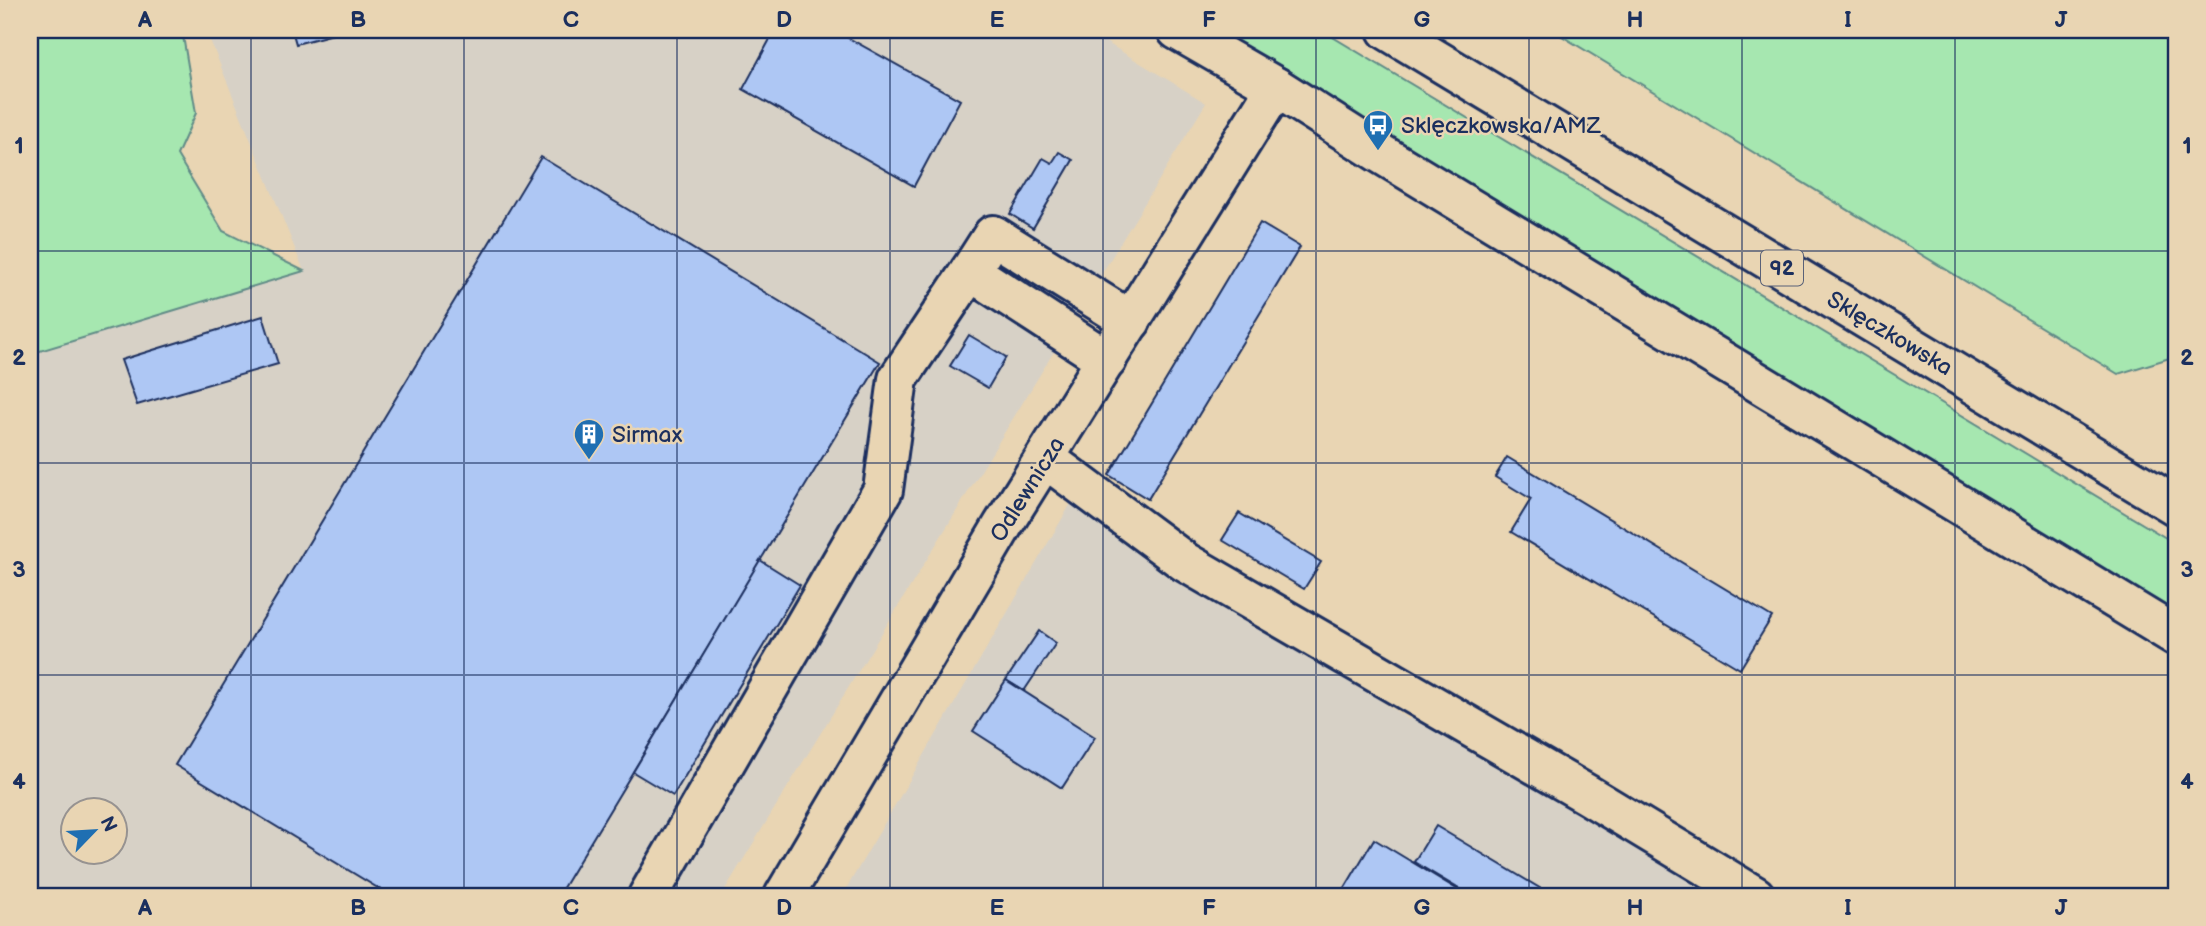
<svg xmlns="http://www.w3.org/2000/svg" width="2206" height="926" font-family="'Balsamiq Sans',sans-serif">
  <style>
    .built { fill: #d7d1c6; fill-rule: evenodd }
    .green { fill: #a6e7b0; stroke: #608b87; stroke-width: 2 }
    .building { fill: #aec7f4; stroke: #1b2f5e; stroke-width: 2 }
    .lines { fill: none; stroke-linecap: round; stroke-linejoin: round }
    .minor-casing { stroke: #1b2f5e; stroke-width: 44 }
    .major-casing { stroke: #1b2f5e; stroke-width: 44 }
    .minor { stroke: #e9d5b3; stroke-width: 38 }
    .major { stroke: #e9d5b3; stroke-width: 38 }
    .grid { fill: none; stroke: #1b2f5e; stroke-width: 2; stroke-opacity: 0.55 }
    .labels { text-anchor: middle; stroke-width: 5; stroke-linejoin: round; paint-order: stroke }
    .shield { fill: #e9d5b3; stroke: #596178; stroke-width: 2 }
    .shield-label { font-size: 21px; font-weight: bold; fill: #1b2f5e }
    .poi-label { font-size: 23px; fill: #1b2f5e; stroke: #e9d5b3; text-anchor: start }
    .street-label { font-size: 23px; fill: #1b2f5e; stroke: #e9d5b3 }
    .neatline { fill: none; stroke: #1b2f5e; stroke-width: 2.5 }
    .grid-label { font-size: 23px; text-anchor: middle; font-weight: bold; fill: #1b2f5e }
  </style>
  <rect width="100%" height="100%" fill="#e9d5b3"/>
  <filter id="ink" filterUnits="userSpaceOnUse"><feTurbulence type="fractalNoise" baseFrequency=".0143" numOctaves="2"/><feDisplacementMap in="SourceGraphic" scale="14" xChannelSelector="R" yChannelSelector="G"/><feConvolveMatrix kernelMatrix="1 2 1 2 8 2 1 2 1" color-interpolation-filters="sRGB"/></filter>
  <g filter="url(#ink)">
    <!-- built -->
    <g class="built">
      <path d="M 206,30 L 1086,30 L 1206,103 L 721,896 L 30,896 L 30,354 L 304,271 ZM 74,810 L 116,810 L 116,852 L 74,852 Z"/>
      <path d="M 1073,500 L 1376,679 L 1380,700 L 1408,719 L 1426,714 L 1729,896 L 842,896 Z"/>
    </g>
    <!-- green -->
    <g class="green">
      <path d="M 30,30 L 182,30 L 196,113 L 177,155 L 223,231 L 304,271 L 30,354 Z"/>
      <path d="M 1199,30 L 1321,30 L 2176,544 L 2176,620 Z"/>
      <path d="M 1552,30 L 2176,30 L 2176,356 L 2118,374 Z"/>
    </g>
    <!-- building -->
    <g class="building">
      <path d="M 292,30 L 336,30 L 337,33 L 296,44 Z"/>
      <path d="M 775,30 L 834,30 L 960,100 L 914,186 L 743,89 Z"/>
      <path d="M 1059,152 L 1073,160 L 1033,228 L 1010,214 L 1043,158 L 1052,163 Z"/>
      <path d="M 541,157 L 880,362 L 558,896 L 391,896 L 175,765 Z"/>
      <path d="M 1260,223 L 1300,247 L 1148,499 L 1109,475 Z"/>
      <path d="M 263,316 L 278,364 L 137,405 L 121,360 Z"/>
      <path d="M 969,335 L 1006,357 L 988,388 L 950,366 Z"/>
      <path d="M 1507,457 L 1772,617 L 1740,669 L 1511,532 L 1531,499 L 1495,477 Z"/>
      <path d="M 1239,513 L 1321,562 L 1304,589 L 1222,540 Z"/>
      <path d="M 760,560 L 800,585 L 673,796 L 633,772 Z"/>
      <path d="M 1039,631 L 1056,643 L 1024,691 L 1006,680 Z"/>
      <path d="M 1006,680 L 1095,737 L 1062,788 L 973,731 Z"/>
      <path d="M 1436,826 L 1553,896 L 1471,896 L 1414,862 Z"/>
      <path d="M 1374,839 L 1468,896 L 1340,896 Z"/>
    </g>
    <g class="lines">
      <!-- minor casing -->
      <g class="minor-casing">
        <g id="minor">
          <path d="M 1177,30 L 1276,87 L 1378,152 L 2176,636"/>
          <path d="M 970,271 L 993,235 L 1131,321"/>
          <path d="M 1046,459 L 1185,562 L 1588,795 L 1755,896"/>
          <path d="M 648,896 L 883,490 L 898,379 L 970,271 L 1107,360"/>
          <path d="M 784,896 L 1003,525 L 1276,87"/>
        </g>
      </g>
      <!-- major casing -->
      <g class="major-casing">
        <path id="major" d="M 1387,30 L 2176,506"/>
      </g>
      <!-- minor -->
      <use href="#minor" class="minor"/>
      <!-- major -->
      <use href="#major" class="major"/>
    </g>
  </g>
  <!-- grid -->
  <path class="grid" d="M 251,30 L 251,896M 464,30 L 464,896M 677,30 L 677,896M 890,30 L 890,896M 1103,30 L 1103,896M 1316,30 L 1316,896M 1529,30 L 1529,896M 1742,30 L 1742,896M 1955,30 L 1955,896M 30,251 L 2176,251M 30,463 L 2176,463M 30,675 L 2176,675"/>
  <!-- icons -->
  <defs>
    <g id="bus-pin" transform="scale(1.575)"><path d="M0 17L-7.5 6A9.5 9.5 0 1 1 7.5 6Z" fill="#1f6fb2" stroke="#e9d5b3"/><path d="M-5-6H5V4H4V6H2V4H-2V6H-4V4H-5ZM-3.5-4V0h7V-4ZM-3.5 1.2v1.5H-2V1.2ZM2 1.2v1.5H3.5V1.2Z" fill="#fff"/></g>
    <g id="building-pin" transform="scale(1.575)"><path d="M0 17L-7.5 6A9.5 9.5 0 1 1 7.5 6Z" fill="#1f6fb2" stroke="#e9d5b3"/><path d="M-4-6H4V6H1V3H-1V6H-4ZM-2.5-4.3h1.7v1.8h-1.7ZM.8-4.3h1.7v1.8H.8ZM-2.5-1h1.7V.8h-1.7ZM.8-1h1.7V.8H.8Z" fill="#fff"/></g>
  </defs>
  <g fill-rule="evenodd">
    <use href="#bus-pin" x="1378" y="125"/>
    <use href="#building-pin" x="589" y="434"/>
  </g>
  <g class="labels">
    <!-- shield labels -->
    <rect class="shield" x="1761" y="250.5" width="42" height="35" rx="5"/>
    <g class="shield-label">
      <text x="1782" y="275">92</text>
    </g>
    <!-- poi labels -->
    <g class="poi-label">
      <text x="1401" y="133">Sklęczkowska/AMZ</text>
      <text x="612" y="442">Sirmax</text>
    </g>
    <!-- street labels -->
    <g class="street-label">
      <text transform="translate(1890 333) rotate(31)" y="8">Sklęczkowska</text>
      <text transform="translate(1027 489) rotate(-58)" y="8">Odlewnicza</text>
    </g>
  </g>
  <!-- margin -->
  <rect width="2206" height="926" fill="none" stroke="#e9d5b3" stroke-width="77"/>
  <!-- north arrow -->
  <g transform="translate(94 831) rotate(65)"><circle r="33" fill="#e9d5b3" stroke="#979391" stroke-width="2"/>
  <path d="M0-5L12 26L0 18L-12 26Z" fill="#1f6fb2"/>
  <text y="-10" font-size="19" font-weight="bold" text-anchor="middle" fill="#1b2f5e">N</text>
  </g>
  <rect x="38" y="38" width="2130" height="850" class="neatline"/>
  <g class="grid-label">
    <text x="145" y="27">A</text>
    <text x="358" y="27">B</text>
    <text x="571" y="27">C</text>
    <text x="784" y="27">D</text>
    <text x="997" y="27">E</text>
    <text x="1209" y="27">F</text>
    <text x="1422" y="27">G</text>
    <text x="1635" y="27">H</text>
    <text x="1848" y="27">I</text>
    <text x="2061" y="27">J</text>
    <text x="19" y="153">1</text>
    <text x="2187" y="153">1</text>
    <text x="19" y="365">2</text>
    <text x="2187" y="365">2</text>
    <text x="19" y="577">3</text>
    <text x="2187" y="577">3</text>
    <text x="19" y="789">4</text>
    <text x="2187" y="789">4</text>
    <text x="145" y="915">A</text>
    <text x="358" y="915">B</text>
    <text x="571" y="915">C</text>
    <text x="784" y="915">D</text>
    <text x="997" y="915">E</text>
    <text x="1209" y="915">F</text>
    <text x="1422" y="915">G</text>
    <text x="1635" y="915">H</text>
    <text x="1848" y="915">I</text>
    <text x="2061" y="915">J</text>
  </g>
</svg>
